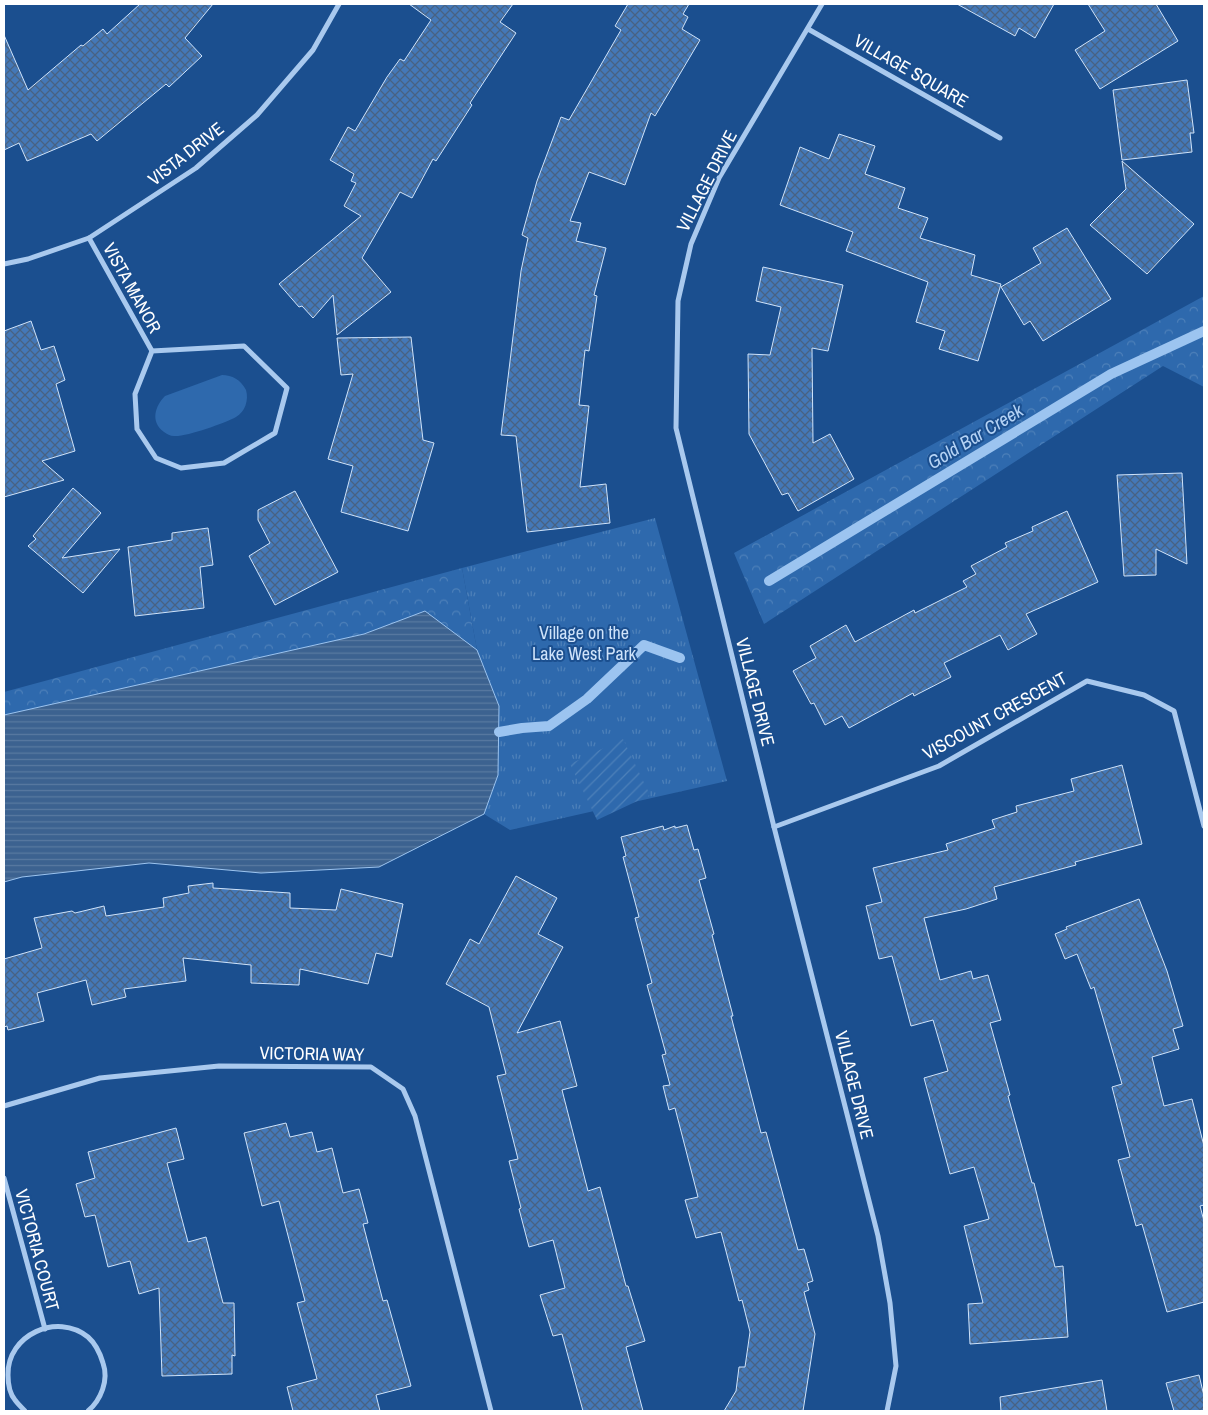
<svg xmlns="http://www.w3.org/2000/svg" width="1208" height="1415" font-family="'Archivo Narrow',sans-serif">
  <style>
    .grass { fill: #2e69ad }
    .forest { fill: url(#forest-crowns) }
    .park { fill: url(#park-tufts) }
    .garden { fill: url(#garden-furrows) }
    .water { fill: url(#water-rules); stroke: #9cc4f0 }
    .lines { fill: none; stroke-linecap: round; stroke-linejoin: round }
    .stream { stroke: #9cc4f0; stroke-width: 10 }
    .building { fill: url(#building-cross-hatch); stroke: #cfe3fa }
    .street { stroke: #a9c9ee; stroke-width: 5 }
    .labels { text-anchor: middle; stroke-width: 4; stroke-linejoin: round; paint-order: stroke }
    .street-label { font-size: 18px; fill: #fff; stroke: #1b4f8f }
    .park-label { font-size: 18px; fill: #cfe3fa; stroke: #1b4f8f }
    .water-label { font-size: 19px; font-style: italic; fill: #b5d3f5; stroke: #1b4f8f }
  </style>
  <defs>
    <pattern id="forest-crowns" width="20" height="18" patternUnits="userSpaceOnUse" patternTransform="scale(1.25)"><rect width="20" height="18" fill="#2e69ad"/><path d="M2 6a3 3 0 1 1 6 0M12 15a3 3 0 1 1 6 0" fill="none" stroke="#4d80b9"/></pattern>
    <pattern id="park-tufts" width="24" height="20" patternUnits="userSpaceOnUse" patternTransform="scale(1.25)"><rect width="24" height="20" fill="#2e69ad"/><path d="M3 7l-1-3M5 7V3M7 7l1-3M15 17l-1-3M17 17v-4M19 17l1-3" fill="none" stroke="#4d80b9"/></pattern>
    <pattern id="garden-furrows" width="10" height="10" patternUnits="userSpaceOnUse" patternTransform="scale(1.25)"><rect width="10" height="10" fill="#2e69ad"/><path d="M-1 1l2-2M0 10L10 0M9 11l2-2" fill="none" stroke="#4d80b9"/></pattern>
    <pattern id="water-rules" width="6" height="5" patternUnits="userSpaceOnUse" patternTransform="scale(1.25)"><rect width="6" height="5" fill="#3c6290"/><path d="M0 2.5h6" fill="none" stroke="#597aa1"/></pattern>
    <pattern id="building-cross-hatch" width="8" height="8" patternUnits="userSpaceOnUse" patternTransform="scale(1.25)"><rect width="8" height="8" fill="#4478b7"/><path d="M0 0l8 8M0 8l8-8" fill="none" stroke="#486282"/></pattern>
  </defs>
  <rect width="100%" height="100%" fill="#1b4f8f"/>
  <!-- grass -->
  <path class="grass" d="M 222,375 C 232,375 241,380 246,390 C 249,400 245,412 236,417 C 225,423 186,437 174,436 C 170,436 167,434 164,432 C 150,422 155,406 165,396 Z"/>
  <!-- forest -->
  <g class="forest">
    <path d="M 1204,296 L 1204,387 L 1163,366 L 764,624 L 734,553 Z"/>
    <path d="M 462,568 L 477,650 L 425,611 L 364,634 L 4,715 L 4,692 Z"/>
  </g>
  <!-- park -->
  <path class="park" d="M 655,518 L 727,781 L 510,830 L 484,814 L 498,775 L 499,706 L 477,650 L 462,568 Z"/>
  <!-- garden -->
  <path class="garden" d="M 623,739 L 650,795 L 597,820 L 570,764 Z"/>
  <!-- water -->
  <path class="water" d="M 425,611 L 477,650 L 499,706 L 498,775 L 484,814 L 379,867 L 261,873 L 149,863 L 22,877 L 4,882 L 4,715 L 364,634 Z"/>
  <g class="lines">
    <!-- stream -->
    <g class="stream">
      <path d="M 769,581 L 1111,374 L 1204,331"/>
      <path d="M 499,732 L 522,728 L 549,726 L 587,699 L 644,645 L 680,658"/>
    </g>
  </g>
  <!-- building -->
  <g class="building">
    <path d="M 140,4 L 213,4 L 185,38 L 202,56 L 169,87 L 166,84 L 97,141 L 91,134 L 27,161 L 19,143 L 4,150 L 4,35 L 28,90 L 81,45 L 83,46 L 103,29 L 107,34 Z"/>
    <path d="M 409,4 L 513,4 L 500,22 L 516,33 L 470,103 L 472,105 L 436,161 L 433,159 L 412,198 L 400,192 L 362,258 L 391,292 L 337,335 L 333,295 L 313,318 L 302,306 L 299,307 L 279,284 L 361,216 L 344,206 L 356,183 L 351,181 L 354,174 L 330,160 L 348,127 L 355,131 L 387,77 L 400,59 L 404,61 L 431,20 Z"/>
    <path d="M 628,4 L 689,4 L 683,14 L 688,17 L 682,29 L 700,40 L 655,116 L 651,113 L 625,185 L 589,172 L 570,221 L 581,223 L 576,241 L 606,248 L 594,295 L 597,296 L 589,351 L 585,350 L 579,405 L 589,406 L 580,487 L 606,484 L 610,523 L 527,532 L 516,436 L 501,435 L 521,271 L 528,238 L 522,235 L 537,181 L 561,117 L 569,120 L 621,30 L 615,26 Z"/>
    <path d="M 957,4 L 1054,4 L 1035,38 L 1019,28 L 1015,36 Z"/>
    <path d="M 1088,4 L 1156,4 L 1178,41 L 1100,89 L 1075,50 L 1105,31 Z"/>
    <path d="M 1187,80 L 1194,133 L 1190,133 L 1192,152 L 1122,160 L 1113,90 Z"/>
    <path d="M 839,134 L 875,146 L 865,174 L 905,188 L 898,208 L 928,218 L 920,238 L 975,255 L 971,275 L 1001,284 L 978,361 L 939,349 L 945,331 L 916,322 L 928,282 L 846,251 L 853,232 L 780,205 L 800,147 L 829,159 Z"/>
    <path d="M 1122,161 L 1194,224 L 1147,274 L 1090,225 L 1126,189 Z"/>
    <path d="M 1067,228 L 1111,299 L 1043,341 L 1030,321 L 1024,325 L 1001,287 L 1041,263 L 1033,248 Z"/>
    <path d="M 763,267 L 843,285 L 828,351 L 812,348 L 813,443 L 830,434 L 854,479 L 798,511 L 788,493 L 782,495 L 749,434 L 748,354 L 770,355 L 781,307 L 756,301 Z"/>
    <path d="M 31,321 L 41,350 L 54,346 L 65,380 L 56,384 L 75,451 L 42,461 L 64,480 L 4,497 L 4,331 Z"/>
    <path d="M 411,337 L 423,440 L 434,443 L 408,531 L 341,512 L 353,466 L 328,459 L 353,374 L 341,375 L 337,338 Z"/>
    <path d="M 1182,473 L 1187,564 L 1156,549 L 1156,575 L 1124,576 L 1117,475 Z"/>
    <path d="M 73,488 L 101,513 L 62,558 L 120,549 L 83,593 L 28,546 L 36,539 L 33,536 Z"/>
    <path d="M 295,491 L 338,572 L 275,605 L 249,556 L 270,543 L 258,520 L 258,510 Z"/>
    <path d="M 1067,511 L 1098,582 L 1026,614 L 1037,634 L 1008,650 L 1000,635 L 944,663 L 951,677 L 914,696 L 913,693 L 849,728 L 842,716 L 825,725 L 814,703 L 811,704 L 793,671 L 816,658 L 810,646 L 846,625 L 855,642 L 914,610 L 915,613 L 967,587 L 963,581 L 976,574 L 971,566 L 1007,547 L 1005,543 L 1033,531 L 1032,527 Z"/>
    <path d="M 208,528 L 213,565 L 200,567 L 204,608 L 135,616 L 128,547 L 172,540 L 172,533 Z"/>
    <path d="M 1122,765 L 1142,844 L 1075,862 L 1076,865 L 994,887 L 997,899 L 966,909 L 924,918 L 940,980 L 971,971 L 973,979 L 988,975 L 1001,1020 L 990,1023 L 1010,1095 L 1008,1096 L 1032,1183 L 1034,1183 L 1055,1267 L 1063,1266 L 1068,1337 L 970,1344 L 968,1304 L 983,1303 L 964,1226 L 989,1219 L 974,1167 L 950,1174 L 924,1078 L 948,1071 L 933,1020 L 911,1026 L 892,956 L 879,959 L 866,906 L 882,902 L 873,868 L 948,850 L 946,844 L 995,828 L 992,820 L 1017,812 L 1016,806 L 1074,791 L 1071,779 Z"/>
    <path d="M 687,825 L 694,850 L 698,849 L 706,878 L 699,880 L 714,934 L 712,935 L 733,1016 L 731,1016 L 761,1133 L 766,1132 L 798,1250 L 804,1249 L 813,1281 L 807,1283 L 809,1290 L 804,1292 L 815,1334 L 803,1411 L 724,1411 L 736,1391 L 739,1367 L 745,1367 L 750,1332 L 742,1300 L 739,1301 L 721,1232 L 696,1238 L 685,1200 L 698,1197 L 675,1108 L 669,1110 L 663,1086 L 670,1085 L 662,1055 L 666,1054 L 647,985 L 652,983 L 635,918 L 639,917 L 623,857 L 626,856 L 621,837 L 663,826 L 664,830 L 675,826 L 675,828 Z"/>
    <path d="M 516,876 L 557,898 L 538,934 L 563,947 L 517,1033 L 560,1021 L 577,1086 L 562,1090 L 588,1191 L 600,1187 L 626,1286 L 628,1286 L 645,1341 L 626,1347 L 643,1411 L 583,1411 L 562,1334 L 553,1336 L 540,1295 L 565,1288 L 553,1240 L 529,1247 L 519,1209 L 521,1208 L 509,1161 L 518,1159 L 497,1076 L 506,1074 L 489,1007 L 446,984 L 470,939 L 479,944 Z"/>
    <path d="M 213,883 L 213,888 L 290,893 L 290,908 L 336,910 L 341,889 L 403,904 L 392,957 L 376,953 L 368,984 L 300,969 L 299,985 L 251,983 L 251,965 L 183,958 L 186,981 L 124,989 L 126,997 L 92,1005 L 86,980 L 37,993 L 44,1021 L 8,1030 L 7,1026 L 4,1027 L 4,959 L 42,948 L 34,918 L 72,911 L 75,913 L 104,906 L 106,916 L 164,907 L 163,898 L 189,893 L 188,886 Z"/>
    <path d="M 1139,899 L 1167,971 L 1183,1026 L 1173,1029 L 1179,1049 L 1152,1057 L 1164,1106 L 1192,1099 L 1204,1146 L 1204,1205 L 1200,1206 L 1204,1221 L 1204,1302 L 1167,1312 L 1142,1224 L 1136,1226 L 1118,1160 L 1130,1157 L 1112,1087 L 1122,1084 L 1094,987 L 1091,989 L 1077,954 L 1065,959 L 1055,934 L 1067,929 L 1066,927 Z"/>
    <path d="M 286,1123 L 290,1137 L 312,1132 L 317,1152 L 332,1148 L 343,1193 L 359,1189 L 368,1223 L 363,1224 L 383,1301 L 387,1300 L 411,1386 L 376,1395 L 380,1411 L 293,1411 L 287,1387 L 317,1379 L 297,1303 L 305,1301 L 279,1201 L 262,1206 L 244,1133 Z"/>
    <path d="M 176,1128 L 184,1159 L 167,1163 L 188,1242 L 206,1237 L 223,1303 L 234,1303 L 235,1356 L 232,1355 L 232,1374 L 162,1376 L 159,1288 L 139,1294 L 130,1261 L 108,1267 L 95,1215 L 85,1217 L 76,1184 L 95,1178 L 88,1152 Z"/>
    <path d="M 1199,1375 L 1204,1396 L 1204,1411 L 1174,1411 L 1166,1383 Z"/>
    <path d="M 1102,1380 L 1107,1411 L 1001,1411 L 1000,1397 Z"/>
  </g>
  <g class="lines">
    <!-- street -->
    <g class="street">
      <path d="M 822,4 L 719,178 L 691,244 L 678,301 L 676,428 L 774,827 L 878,1236 L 890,1303 L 896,1366 L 887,1411"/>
      <path d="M 808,29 L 1000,138"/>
      <path d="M 89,238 L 152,351"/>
      <path d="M 4,264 L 28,259 L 89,238 L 196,168 L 257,115 L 313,50 L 339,4"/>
      <path d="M 244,346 L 287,388 L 275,433 L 224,463 L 181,468 L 156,458 L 137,429 L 135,394 L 152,351 Z"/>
      <path d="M 774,827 L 939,766 L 1087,681 L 1144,695 L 1174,711 L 1204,826"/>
      <path d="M 4,1106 L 100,1078 L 219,1066 L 371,1067 L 403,1089 L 415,1116 L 491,1411"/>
      <path d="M 4,1178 L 45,1329"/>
      <path d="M 25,1411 C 22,1408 18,1404 15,1400 C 10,1394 8,1383 8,1375 C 7,1335 57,1312 88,1337 C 96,1344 100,1353 103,1363 C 109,1380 101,1400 88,1411"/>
    </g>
  </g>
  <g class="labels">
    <!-- street labels -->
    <g class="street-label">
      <text transform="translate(911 71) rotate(30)" y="6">VILLAGE SQUARE</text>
      <text transform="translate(186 154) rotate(-38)" y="6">VISTA DRIVE</text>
      <text transform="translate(707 181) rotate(-63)" y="6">VILLAGE DRIVE</text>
      <text transform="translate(132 288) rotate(61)" y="6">VISTA MANOR</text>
      <text transform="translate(755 692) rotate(76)" y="6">VILLAGE DRIVE</text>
      <text transform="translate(995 716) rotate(-29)" y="6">VISCOUNT CRESCENT</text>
      <text transform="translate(312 1054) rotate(1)" y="6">VICTORIA WAY</text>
      <text transform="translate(854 1085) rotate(76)" y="6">VILLAGE DRIVE</text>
      <text transform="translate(37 1250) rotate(75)" y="6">VICTORIA COURT</text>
    </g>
    <!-- park labels -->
    <g class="park-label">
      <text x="584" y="639">Village on the<tspan x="584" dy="21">Lake West Park</tspan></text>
    </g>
    <!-- water labels -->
    <g class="water-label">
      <text transform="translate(975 436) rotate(-31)" y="7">Gold Bar Creek</text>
    </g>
  </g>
  <!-- border -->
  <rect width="1208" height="1415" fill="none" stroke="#ffffff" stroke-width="10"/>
</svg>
